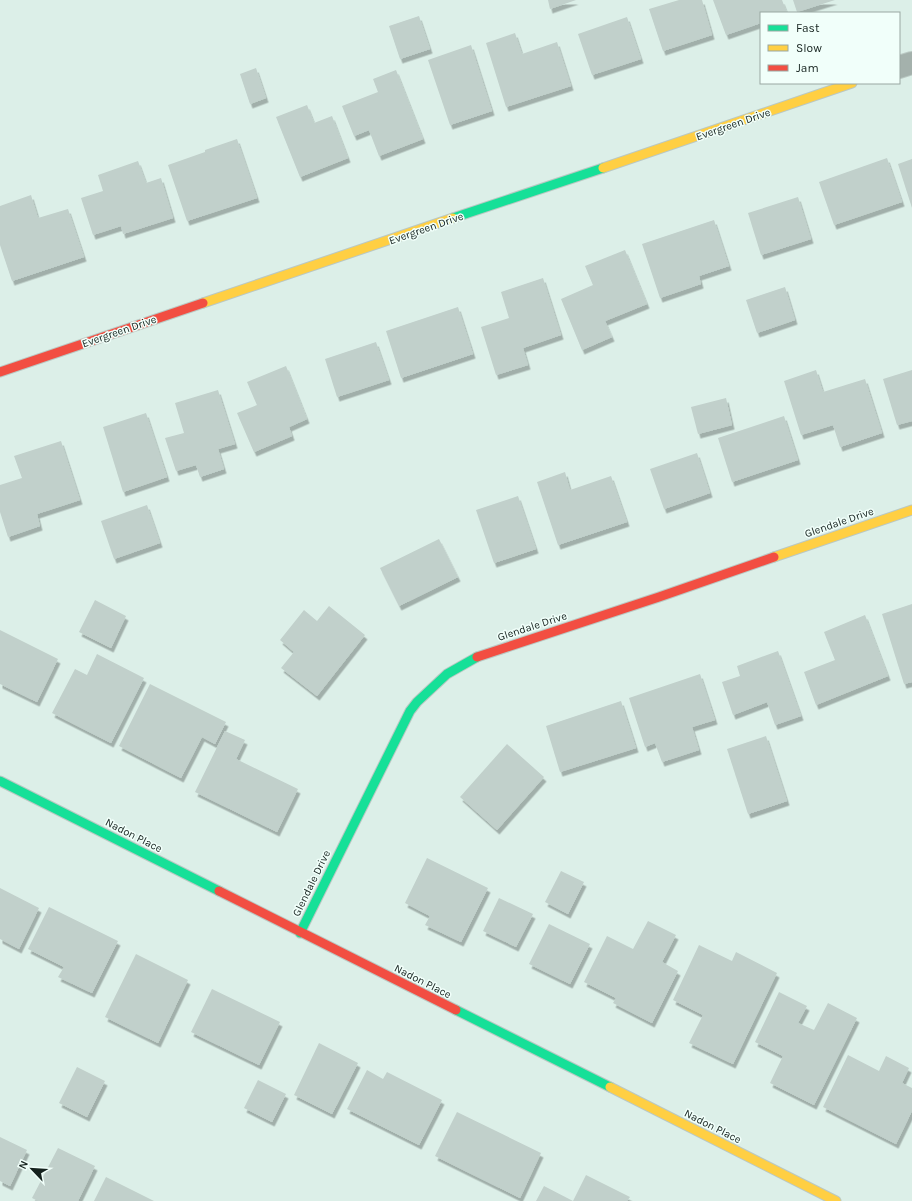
<svg xmlns="http://www.w3.org/2000/svg" width="912" height="1201" font-family="Karla,sans-serif">
  <style>
    .building { fill: #c1d0cb; filter: url(#shadow) }
    .lines { fill: none; stroke-linecap: round; stroke-linejoin: round }
    .street-casing { stroke: #bac8c3; stroke-width: 24 }
    .fast-casing { stroke: #bac8c3; stroke-width: 11 }
    .slow-casing { stroke: #bac8c3; stroke-width: 11 }
    .jam-casing { stroke: #bac8c3; stroke-width: 11 }
    .street { stroke: #a4b1ac; stroke-width: 22 }
    .fast { stroke: #16e098; stroke-width: 9 }
    .slow { stroke: #ffcf43; stroke-width: 9 }
    .jam { stroke: #f24e42; stroke-width: 9 }
    .labels { text-anchor: middle; stroke-width: 3; stroke-linejoin: round; paint-order: stroke }
    .street-label { font-size: 11px; fill: #15221e; stroke: #f1fffa }
  </style>
  <defs>
    <filter id="shadow"><feDropShadow dx="2.5" dy="4.5" stdDeviation="0" flood-color="#0004"/></filter>
  </defs>
  <rect width="100%" height="100%" fill="#dcefe8"/>
  <!-- building -->
  <g class="building">
    <path d="M 548,0 L 576,0 L 550,9 Z"/>
    <path d="M 679,0 L 702,0 L 712,35 L 663,51 L 649,9 Z"/>
    <path d="M 713,0 L 782,0 L 787,13 L 761,13 L 761,23 L 726,35 Z"/>
    <path d="M 793,0 L 835,0 L 797,12 Z"/>
    <path d="M 419,16 L 430,49 L 400,59 L 389,26 Z"/>
    <path d="M 627,17 L 641,59 L 592,75 L 578,34 Z"/>
    <path d="M 515,33 L 522,54 L 557,42 L 571,86 L 506,107 L 486,43 Z"/>
    <path d="M 471,45 L 492,111 L 450,125 L 428,60 Z"/>
    <path d="M 256,68 L 266,98 L 250,104 L 240,74 Z"/>
    <path d="M 396,70 L 423,139 L 379,156 L 369,130 L 354,136 L 342,106 L 378,92 L 373,79 Z"/>
    <path d="M 307,105 L 314,123 L 332,116 L 348,158 L 300,177 L 276,117 Z"/>
    <path d="M 237,139 L 257,198 L 187,221 L 168,165 L 205,152 L 205,150 Z"/>
    <path d="M 887,158 L 902,202 L 834,225 L 819,182 Z"/>
    <path d="M 912,159 L 912,208 L 898,164 Z"/>
    <path d="M 138,161 L 146,183 L 161,178 L 173,218 L 123,234 L 121,226 L 93,235 L 81,198 L 103,191 L 98,175 Z"/>
    <path d="M 31,195 L 38,218 L 68,209 L 84,257 L 12,281 L 0,245 L 0,206 Z"/>
    <path d="M 798,197 L 811,239 L 761,255 L 748,213 Z"/>
    <path d="M 714,220 L 729,266 L 699,276 L 701,284 L 660,298 L 642,244 Z"/>
    <path d="M 625,250 L 647,304 L 605,321 L 612,337 L 582,350 L 561,299 L 593,285 L 585,266 Z"/>
    <path d="M 543,278 L 561,335 L 523,348 L 528,365 L 496,375 L 481,327 L 509,318 L 501,292 Z"/>
    <path d="M 785,287 L 795,320 L 757,333 L 746,300 Z"/>
    <path d="M 458,307 L 473,354 L 401,378 L 386,331 Z"/>
    <path d="M 376,342 L 389,380 L 337,397 L 325,359 Z"/>
    <path d="M 286,366 L 307,419 L 289,427 L 292,436 L 254,452 L 237,413 L 257,405 L 247,382 Z"/>
    <path d="M 816,370 L 823,392 L 865,379 L 882,433 L 840,447 L 833,425 L 801,435 L 784,381 Z"/>
    <path d="M 912,370 L 912,421 L 897,425 L 883,379 Z"/>
    <path d="M 218,390 L 235,444 L 218,449 L 224,469 L 200,477 L 196,465 L 176,471 L 165,438 L 184,433 L 175,403 Z"/>
    <path d="M 726,398 L 732,425 L 698,434 L 691,407 Z"/>
    <path d="M 146,413 L 167,477 L 123,492 L 103,427 Z"/>
    <path d="M 784,416 L 798,460 L 732,482 L 718,438 Z"/>
    <path d="M 61,441 L 80,500 L 37,514 L 40,526 L 8,537 L 0,512 L 0,485 L 22,478 L 14,456 Z"/>
    <path d="M 697,453 L 710,493 L 664,509 L 650,469 Z"/>
    <path d="M 565,472 L 570,490 L 611,476 L 627,522 L 558,545 L 537,482 Z"/>
    <path d="M 518,496 L 536,549 L 494,563 L 476,510 Z"/>
    <path d="M 147,505 L 160,543 L 114,559 L 101,521 Z"/>
    <path d="M 439,539 L 458,577 L 399,606 L 380,568 Z"/>
    <path d="M 95,600 L 126,616 L 111,648 L 79,632 Z"/>
    <path d="M 912,604 L 912,682 L 904,684 L 882,614 Z"/>
    <path d="M 329,606 L 365,635 L 317,696 L 281,668 L 294,652 L 280,640 L 304,610 L 317,621 Z"/>
    <path d="M 865,615 L 888,676 L 816,705 L 804,672 L 835,660 L 824,632 Z"/>
    <path d="M 0,630 L 58,659 L 37,702 L 0,684 Z"/>
    <path d="M 778,651 L 801,716 L 775,725 L 767,702 L 733,715 L 722,682 L 740,676 L 737,666 Z"/>
    <path d="M 97,654 L 144,678 L 111,743 L 52,713 L 75,669 L 87,675 Z"/>
    <path d="M 700,674 L 715,720 L 692,727 L 699,750 L 662,762 L 655,743 L 645,747 L 629,698 Z"/>
    <path d="M 150,684 L 226,722 L 215,744 L 202,737 L 181,778 L 119,746 Z"/>
    <path d="M 621,701 L 636,748 L 560,772 L 546,726 Z"/>
    <path d="M 225,731 L 245,740 L 236,759 L 298,789 L 277,832 L 195,792 Z"/>
    <path d="M 766,736 L 787,801 L 748,814 L 727,749 Z"/>
    <path d="M 507,744 L 544,777 L 497,830 L 460,797 Z"/>
    <path d="M 427,858 L 488,888 L 461,942 L 425,925 L 430,916 L 405,903 Z"/>
    <path d="M 561,871 L 584,882 L 568,914 L 545,902 Z"/>
    <path d="M 0,888 L 39,908 L 19,949 L 0,939 Z"/>
    <path d="M 499,898 L 533,914 L 516,947 L 483,931 Z"/>
    <path d="M 49,907 L 118,941 L 92,993 L 58,977 L 64,967 L 28,949 Z"/>
    <path d="M 648,921 L 676,935 L 662,962 L 678,971 L 652,1023 L 613,1003 L 616,998 L 584,982 L 607,936 L 633,949 Z"/>
    <path d="M 549,924 L 590,944 L 570,984 L 529,964 Z"/>
    <path d="M 699,945 L 732,961 L 736,952 L 777,973 L 733,1064 L 689,1043 L 703,1015 L 673,1000 Z"/>
    <path d="M 136,954 L 188,980 L 158,1043 L 105,1017 Z"/>
    <path d="M 212,989 L 280,1022 L 259,1065 L 191,1032 Z"/>
    <path d="M 779,992 L 807,1006 L 798,1023 L 814,1030 L 828,1003 L 857,1018 L 814,1105 L 770,1083 L 783,1056 L 755,1042 Z"/>
    <path d="M 319,1043 L 358,1063 L 332,1114 L 294,1095 Z"/>
    <path d="M 848,1055 L 879,1071 L 886,1056 L 909,1068 L 902,1083 L 912,1088 L 912,1111 L 896,1144 L 823,1107 Z"/>
    <path d="M 77,1067 L 105,1081 L 87,1117 L 59,1103 Z"/>
    <path d="M 367,1070 L 383,1079 L 387,1072 L 442,1100 L 419,1145 L 347,1109 Z"/>
    <path d="M 258,1080 L 286,1094 L 272,1122 L 244,1108 Z"/>
    <path d="M 457,1112 L 541,1153 L 520,1198 L 435,1156 Z"/>
    <path d="M 0,1137 L 27,1150 L 10,1186 L 0,1181 Z"/>
    <path d="M 58,1148 L 95,1166 L 78,1201 L 38,1201 L 32,1198 Z"/>
    <path d="M 586,1175 L 630,1197 L 627,1201 L 536,1201 L 544,1186 L 573,1201 Z"/>
    <path d="M 106,1177 L 154,1201 L 94,1201 Z"/>
  </g>
  <g class="lines">
    <!-- street casing -->
    <g class="street-casing">
      <path id="street" d="M 899,67 L 912,63"/>
    </g>
    <!-- fast casing -->
    <g class="fast-casing">
      <g id="fast">
        <path d="M 453,218 L 603,168"/>
        <path d="M 0,781 L 219,891"/>
        <path d="M 300,933 L 410,711 L 417,702 L 447,674 L 477,657"/>
        <path d="M 456,1010 L 610,1087"/>
      </g>
    </g>
    <!-- slow casing -->
    <g class="slow-casing">
      <g id="slow">
        <path d="M 603,168 L 852,83"/>
        <path d="M 203,303 L 453,218"/>
        <path d="M 774,557 L 912,510"/>
        <path d="M 610,1087 L 836,1201"/>
      </g>
    </g>
    <!-- jam casing -->
    <g class="jam-casing">
      <g id="jam">
        <path d="M 0,372 L 203,303"/>
        <path d="M 477,657 L 659,597 L 774,557"/>
        <path d="M 219,891 L 456,1010"/>
      </g>
    </g>
    <!-- street -->
    <use href="#street" class="street"/>
    <!-- fast -->
    <use href="#fast" class="fast"/>
    <!-- slow -->
    <use href="#slow" class="slow"/>
    <!-- jam -->
    <use href="#jam" class="jam"/>
  </g>
  <g class="labels">
    <!-- street labels -->
    <g class="street-label">
      <text transform="translate(733 124) rotate(-19)" y="4">Evergreen Drive</text>
      <text transform="translate(426 228) rotate(-19)" y="4">Evergreen Drive</text>
      <text transform="translate(119 331) rotate(-19)" y="4">Evergreen Drive</text>
      <text transform="translate(839 522) rotate(-19)" y="4">Glendale Drive</text>
      <text transform="translate(532 626) rotate(-18)" y="4">Glendale Drive</text>
      <text transform="translate(134 835) rotate(27)" y="4">Nadon Place</text>
      <text transform="translate(311 883) rotate(-64)" y="4">Glendale Drive</text>
      <text transform="translate(423 981) rotate(27)" y="4">Nadon Place</text>
      <text transform="translate(713 1126) rotate(27)" y="4">Nadon Place</text>
    </g>
  </g>
  <!-- legend -->
  <rect x="760" y="12" width="140" height="72" fill="#f1fffa" stroke="#99a7a2"/>
  <rect x="768" y="25" width="20" height="6" fill="#16e098" stroke="#99a7a2"/>
  <text x="796" y="32" font-size="12" fill="#15221e">Fast</text>
  <rect x="768" y="45" width="20" height="6" fill="#ffcf43" stroke="#99a7a2"/>
  <text x="796" y="52" font-size="12" fill="#15221e">Slow</text>
  <rect x="768" y="65" width="20" height="6" fill="#f24e42" stroke="#99a7a2"/>
  <text x="796" y="72" font-size="12" fill="#15221e">Jam</text>
  <!-- north arrow -->
  <g transform="translate(32 1169) rotate(295)" stroke="#f1fffa" stroke-width="3" paint-order="stroke">
  <path d="M0-3L7 15L0 10L-7 15Z" fill="#15221e"/>
  <text y="-6" font-size="11" font-weight="bold" text-anchor="middle" fill="#15221e">N</text>
  </g>
</svg>
